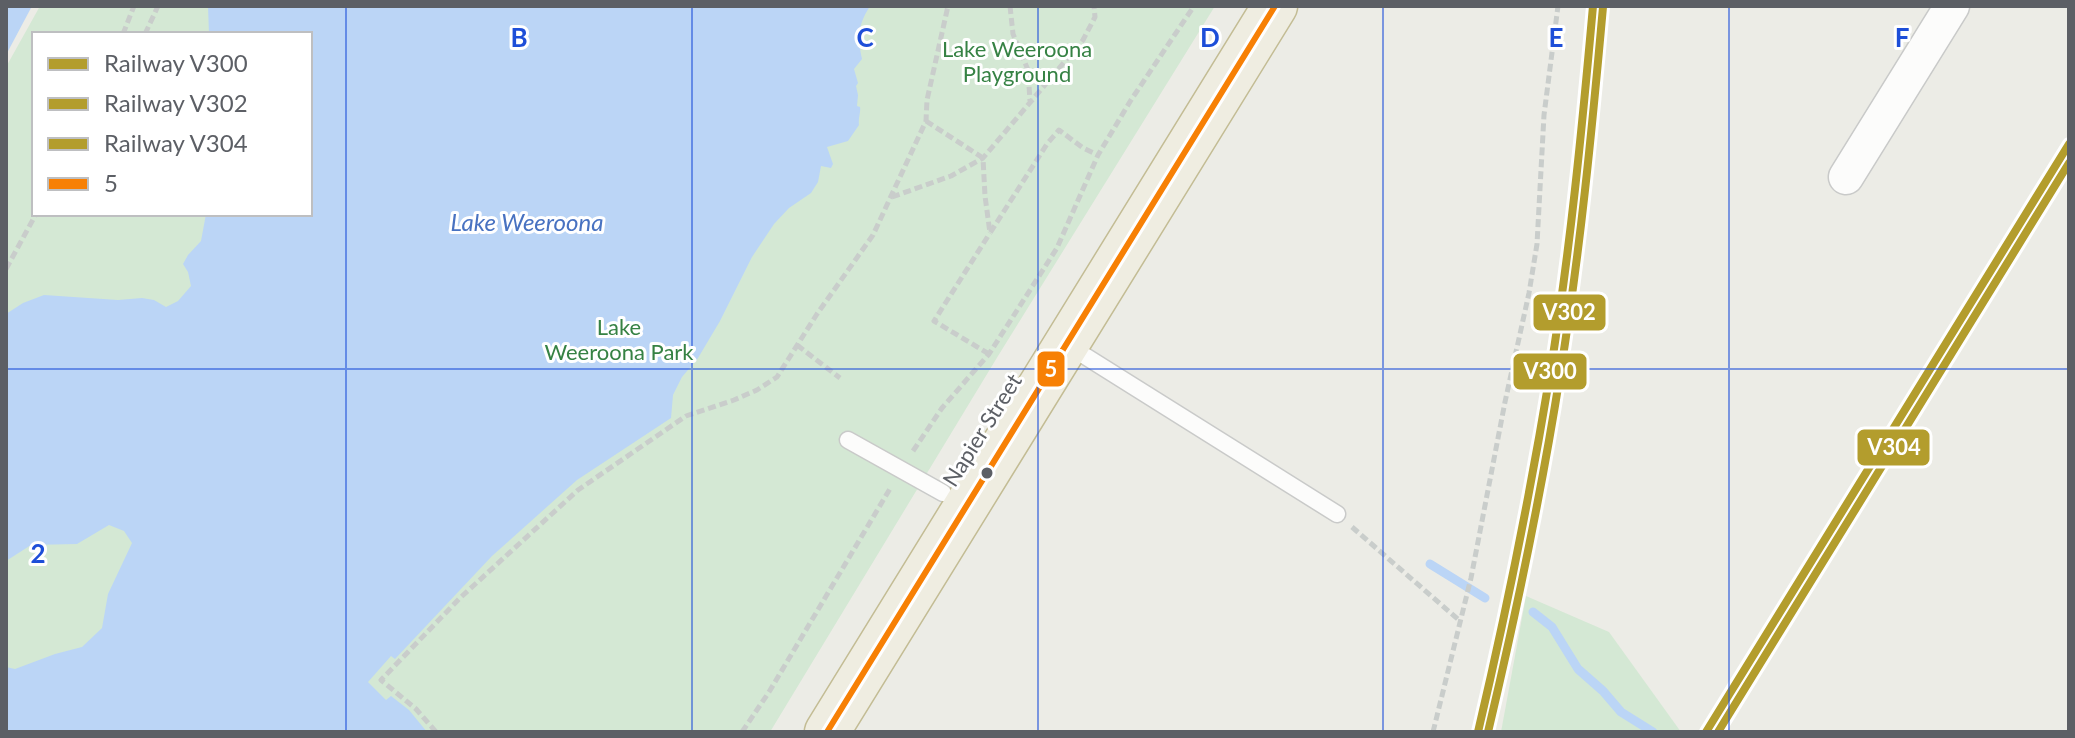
<svg xmlns="http://www.w3.org/2000/svg" width="2075" height="738" font-family="Lato,sans-serif">
  <style>
    .green { fill: #d4e8d4; fill-rule: evenodd }
    .water { fill: #bbd5f6 }
    .lines { fill: none; stroke-linecap: round; stroke-linejoin: round }
    .stream { stroke: #bbd5f6; stroke-width: 9 }
    .lane-casing { stroke: #c9cac9; stroke-width: 19 }
    .street-casing { stroke: #c9cac9; stroke-width: 37 }
    .highway-casing { stroke: #c3bc94; stroke-width: 47 }
    .path { stroke: #c9cdcb; stroke-width: 5; stroke-dasharray: 8 4; stroke-linecap: butt }
    .lane { stroke: #fcfcfb; stroke-width: 16 }
    .street { stroke: #fcfcfb; stroke-width: 34 }
    .highway { stroke: #efede1; stroke-width: 44 }
    .bus-1-casing { stroke: #fff; stroke-width: 12 }
    .bus-1 { stroke: #f78005; stroke-width: 6 }
    .rail-1-casing { stroke: #fff; stroke-width: 14 }
    .rail-2-casing { stroke: #fff; stroke-width: 14 }
    .rail-3-casing { stroke: #fff; stroke-width: 14 }
    .rail-1 { stroke: #b39d2d; stroke-width: 8 }
    .rail-2 { stroke: #b39d2d; stroke-width: 8 }
    .rail-3 { stroke: #b39d2d; stroke-width: 8 }
    .grid { fill: none; stroke: #1d4ed8; stroke-width: 2; stroke-opacity: 0.55 }
    .bus-dot { fill: #5c5f65; stroke: #fff; stroke-width: 3 }
    .labels { text-anchor: middle; stroke-width: 6; stroke-linejoin: round; paint-order: stroke }
    .park-label { font-size: 22px; fill: #368244; stroke: #fff }
    .street-label { font-size: 22px; fill: #5c5f65; stroke: #fff }
    .water-label { font-size: 24px; font-style: italic; fill: #4872c1; stroke: #fff }
    .grid-label { font-size: 26px; text-anchor: middle; font-weight: bold; fill: #1d4ed8; stroke: #fff; stroke-width: 6; stroke-linejoin: round; paint-order: stroke }
    .line-badge { stroke: #fff; stroke-width: 3 }
    .badge-label { font-size: 22px; text-anchor: middle; font-weight: bold; fill: #fff }
  </style>
  <rect width="100%" height="100%" fill="#ecece6"/>
  <!-- green -->
  <g class="green">
    <path d="M 40,6 L 1215,6 L 998,356 L 770,732 L 6,732 L 6,67 ZM 34,34 L 310,34 L 310,214 L 34,214 Z"/>
    <path d="M 1526,596 L 1609,632 L 1681,732 L 1501,732 Z"/>
  </g>
  <!-- water -->
  <g class="water">
    <path d="M 6,6 L 32,6 L 6,55 Z"/>
    <path d="M 208,6 L 870,6 C 858,25 857,37 862,59 L 854,69 L 858,83 L 856,86 L 858,95 L 857,106 L 860,107 C 861,112 858,118 859,125 L 848,141 L 827,147 L 833,164 L 831,168 L 821,166 L 818,182 L 811,193 L 789,208 L 774,224 L 752,257 L 720,321 L 698,358 L 682,377 L 673,395 L 671,418 L 577,480 L 492,556 L 395,659 L 391,656 L 368,682 L 386,700 L 391,696 L 409,710 L 427,732 L 6,732 L 6,667 L 15,669 L 55,654 L 82,647 L 102,628 L 108,594 L 132,543 L 124,531 L 109,525 L 77,544 L 31,545 L 6,561 L 6,314 L 23,303 L 44,295 L 118,300 L 142,298 L 154,300 L 166,307 L 178,301 L 191,286 L 188,272 L 183,264 L 188,255 L 201,241 L 206,214 L 310,214 L 310,34 L 209,34 Z"/>
  </g>
  <g class="lines">
    <!-- stream -->
    <g class="stream">
      <path d="M 1430,564 L 1485,598"/>
      <path d="M 1533,612 L 1552,627 L 1578,669 L 1603,691 L 1621,712 L 1653,732"/>
    </g>
    <!-- lane casing -->
    <g class="lane-casing">
      <g id="lane">
        <path d="M 1069,346 L 1337,514"/>
        <path d="M 848,440 L 943,493"/>
      </g>
    </g>
    <!-- street casing -->
    <g class="street-casing">
      <path id="street" d="M 1846,177 L 1952,6"/>
    </g>
    <!-- highway casing -->
    <g class="highway-casing">
      <path id="highway" d="M 827,732 L 1275,6"/>
    </g>
    <!-- path -->
    <g class="path">
      <path d="M 1010,6 L 1013,34 L 1028,70 L 1030,101"/>
      <path d="M 123,34 L 134,6"/>
      <path d="M 145,34 L 158,6"/>
      <path d="M 926,121 L 983,158 L 985,196 L 990,233 L 1047,144 L 1059,130 L 1083,148 L 1098,155"/>
      <path d="M 892,197 L 951,176 L 983,158 L 1083,40 L 1095,17 L 1094,6"/>
      <path d="M 6,269 L 36,214"/>
      <path d="M 797,345 L 840,378"/>
      <path d="M 989,354 L 934,321 L 990,233"/>
      <path d="M 913,451 L 942,408 L 989,354 L 1057,248 L 1098,155 L 1131,100 L 1194,6"/>
      <path d="M 1352,527 L 1460,621"/>
      <path d="M 436,732 L 416,709 L 381,680 L 460,598 L 578,490 L 686,416 L 734,400 L 757,390 L 777,377 L 817,314 L 873,235 L 926,121 L 927,100 L 948,6"/>
      <path d="M 742,732 L 769,692 L 891,487"/>
      <path d="M 1433,732 L 1471,578 L 1505,402 L 1529,293 L 1537,244 L 1544,115 L 1558,6"/>
    </g>
    <!-- lane -->
    <use href="#lane" class="lane"/>
    <!-- street -->
    <use href="#street" class="street"/>
    <!-- highway -->
    <use href="#highway" class="highway"/>
    <!-- bus-1 casing -->
    <g class="bus-1-casing">
      <path id="bus-1" d="M 827,732 L 1275,6"/>
    </g>
    <!-- bus-1 -->
    <use href="#bus-1" class="bus-1"/>
    <!-- rail-1 casing -->
    <g class="rail-1-casing">
      <g id="rail-1">
        <path d="M 1478,732 C 1506,613 1530,495 1550,374 C 1570,252 1582,129 1593,6"/>
        <path d="M 1706,732 L 2069,144"/>
      </g>
    </g>
    <!-- rail-2 casing -->
    <g class="rail-2-casing">
      <path id="rail-2" d="M 1488,732 C 1516,614 1541,495 1560,375 C 1580,253 1592,130 1603,7"/>
    </g>
    <!-- rail-3 casing -->
    <g class="rail-3-casing">
      <path id="rail-3" d="M 1718,732 L 2069,163"/>
    </g>
    <!-- rail-1 -->
    <use href="#rail-1" class="rail-1"/>
    <!-- rail-2 -->
    <use href="#rail-2" class="rail-2"/>
    <!-- rail-3 -->
    <use href="#rail-3" class="rail-3"/>
  </g>
  <!-- grid -->
  <path class="grid" d="M 346,6 L 346,732M 692,6 L 692,732M 1038,6 L 1038,732M 1383,6 L 1383,732M 1729,6 L 1729,732M 6,369 L 2069,369"/>
  <!-- markers -->
  <circle class="bus-dot" cx="987" cy="473" r="7"/>
  <g class="labels">
    <!-- park labels -->
    <g class="park-label">
      <text x="1017" y="57">Lake Weeroona<tspan x="1017" dy="25">Playground</tspan></text>
      <text x="619" y="335">Lake<tspan x="619" dy="25">Weeroona Park</tspan></text>
    </g>
    <!-- street labels -->
    <g class="street-label">
      <text transform="translate(982 430) rotate(-58)" y="8">Napier Street</text>
    </g>
    <!-- water labels -->
    <g class="water-label">
      <text x="527" y="231">Lake Weeroona</text>
    </g>
  </g>
  <g class="grid-label">
    <text x="519" y="47">B</text>
    <text x="865" y="47">C</text>
    <text x="1210" y="47">D</text>
    <text x="1556" y="47">E</text>
    <text x="1902" y="47">F</text>
    <text x="38" y="563">2</text>
  </g>
  <g class="line-badge">
    <rect x="1532" y="293" width="75" height="39" rx="8" fill="#b39d2d"/>
    <rect x="1036" y="350" width="30" height="38" rx="8" fill="#f78005"/>
    <rect x="1512" y="352" width="76" height="39" rx="8" fill="#b39d2d"/>
    <rect x="1856" y="428" width="75" height="39" rx="8" fill="#b39d2d"/>
  </g>
  <g class="badge-label">
    <text x="1569" y="320">V302</text>
    <text x="1051" y="377">5</text>
    <text x="1550" y="379">V300</text>
    <text x="1894" y="455">V304</text>
  </g>
  <!-- border -->
  <rect width="2075" height="738" fill="none" stroke="#5c5f65" stroke-width="16"/>
  <!-- legend -->
  <rect x="32" y="32" width="280" height="184" fill="#ffffff" stroke="#bebfc1" stroke-width="2"/>
  <rect x="48" y="58" width="40" height="12" fill="#b39d2d" stroke="#bebfc1" stroke-width="2"/>
  <text x="104" y="72" font-size="24" fill="#5c5f65">Railway V300</text>
  <rect x="48" y="98" width="40" height="12" fill="#b39d2d" stroke="#bebfc1" stroke-width="2"/>
  <text x="104" y="112" font-size="24" fill="#5c5f65">Railway V302</text>
  <rect x="48" y="138" width="40" height="12" fill="#b39d2d" stroke="#bebfc1" stroke-width="2"/>
  <text x="104" y="152" font-size="24" fill="#5c5f65">Railway V304</text>
  <rect x="48" y="178" width="40" height="12" fill="#f78005" stroke="#bebfc1" stroke-width="2"/>
  <text x="104" y="192" font-size="24" fill="#5c5f65">5</text>
</svg>
